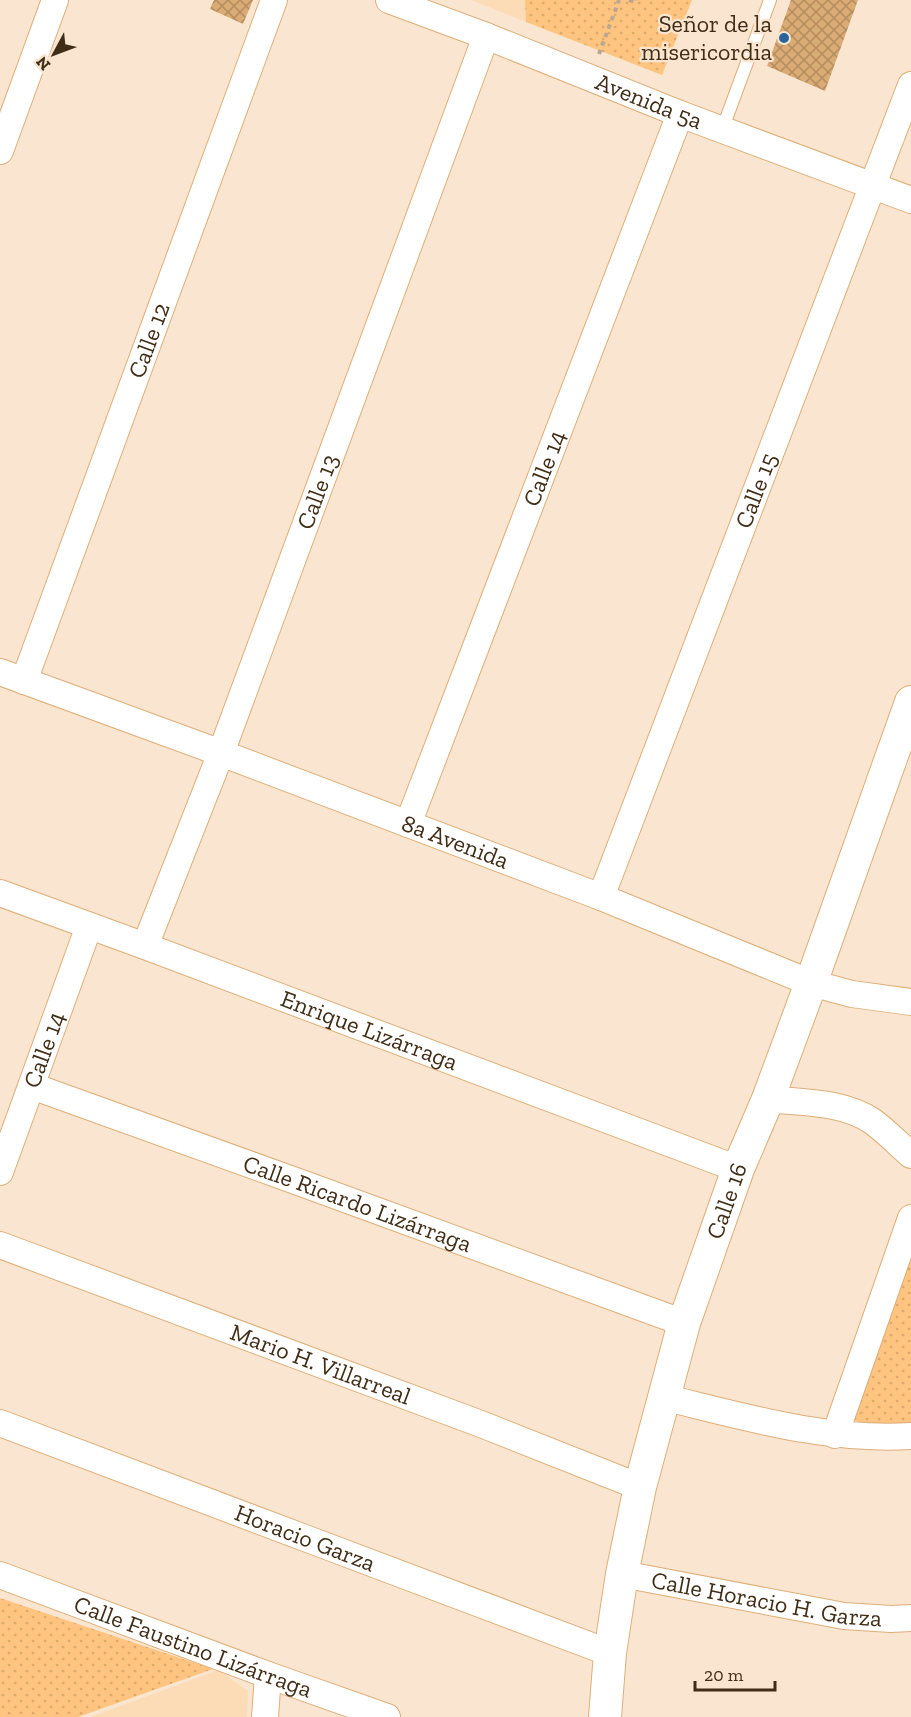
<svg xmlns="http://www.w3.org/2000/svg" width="911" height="1717" font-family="'Zilla Slab',serif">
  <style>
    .built { fill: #fcdbb7 }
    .park { fill: url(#park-dots) }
    .building { fill: url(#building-cross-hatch) }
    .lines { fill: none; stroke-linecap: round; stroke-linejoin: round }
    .service-casing { stroke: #deae78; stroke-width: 14 }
    .minor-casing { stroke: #deae78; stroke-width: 28 }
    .tertiary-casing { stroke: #deae78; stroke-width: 34 }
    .path { stroke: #bba791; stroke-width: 4; stroke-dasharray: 4.5 4.5; stroke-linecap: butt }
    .service { stroke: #fff; stroke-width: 12 }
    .minor { stroke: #fff; stroke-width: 26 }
    .tertiary { stroke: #fff; stroke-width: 32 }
    .poi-dot { fill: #29659c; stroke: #fae6d0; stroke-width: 2 }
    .labels { text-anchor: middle; stroke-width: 4.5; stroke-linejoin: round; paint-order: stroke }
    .poi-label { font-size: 24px; fill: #402d16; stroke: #fae6d0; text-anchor: end }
    .street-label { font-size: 24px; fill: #402d16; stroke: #fae6d0 }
  </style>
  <defs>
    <pattern id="park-dots" width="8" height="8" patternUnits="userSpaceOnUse" patternTransform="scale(1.5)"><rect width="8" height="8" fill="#ffc47f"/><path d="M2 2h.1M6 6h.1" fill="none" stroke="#dca96d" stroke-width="1.8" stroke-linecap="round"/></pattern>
    <pattern id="building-cross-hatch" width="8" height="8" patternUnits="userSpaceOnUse" patternTransform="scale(1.5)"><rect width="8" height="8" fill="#daab74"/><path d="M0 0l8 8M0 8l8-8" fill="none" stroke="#b28c5e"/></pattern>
  </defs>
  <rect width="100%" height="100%" fill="#fae6d0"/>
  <!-- built -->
  <g class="built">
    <path d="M 471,0 L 525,0 L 526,22 Z"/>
    <path d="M 219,1670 L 248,1691 L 247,1717 L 90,1717 Z"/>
  </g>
  <!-- park -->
  <g class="park">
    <path d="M 525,0 L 692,0 L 662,75 L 526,22 Z"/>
    <path d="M 911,1256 L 911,1423 L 867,1426 L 855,1420 L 854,1408 Z"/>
    <path d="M 0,1598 L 213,1669 L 78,1717 L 0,1717 Z"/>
  </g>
  <!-- building -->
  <g class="building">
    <path d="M 214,0 L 253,0 L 243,24 L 210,9 Z"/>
    <path d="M 791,0 L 858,0 L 825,91 L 767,66 Z"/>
  </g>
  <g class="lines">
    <!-- service casing -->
    <g class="service-casing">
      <path id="service" d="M 722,130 L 770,0"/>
    </g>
    <!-- minor casing -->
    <g class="minor-casing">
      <g id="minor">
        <path id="s1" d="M 389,0 L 486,36 L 680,114 L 911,200"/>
        <path d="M 0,151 L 55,0"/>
        <path id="s2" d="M 0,672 L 221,753 L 601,897 L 811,983 L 852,994 L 911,1002"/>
        <path id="s3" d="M 24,681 L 274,0"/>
        <path id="s4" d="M 408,824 L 680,114"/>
        <path id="s5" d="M 0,893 L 145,946 L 738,1169"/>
        <path id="s6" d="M 601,897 L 911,85"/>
        <path id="s7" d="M 145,946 L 221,753 L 486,36"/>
        <path id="s8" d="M 32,1086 L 304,1184 L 684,1323"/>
        <path d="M 768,1099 C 802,1103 842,1101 872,1121 C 886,1131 898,1144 911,1155"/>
        <path id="s9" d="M 0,1172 L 89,926"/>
        <path id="s10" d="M 0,1245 L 481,1424 L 640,1487"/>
        <path d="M 663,1397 C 745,1417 825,1441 911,1436"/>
        <path id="s11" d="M 0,1423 C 204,1498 406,1578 610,1653"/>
        <path d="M 835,1435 L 911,1218"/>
        <path id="s12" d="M 622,1574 L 844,1616 L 891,1619 L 911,1618"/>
        <path id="s13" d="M 0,1575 L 268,1675 L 387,1717"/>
        <path d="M 265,1717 L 268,1675"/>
      </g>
    </g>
    <!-- tertiary casing -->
    <g class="tertiary-casing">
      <g id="tertiary">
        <path id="s14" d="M 605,1717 L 610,1653 L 622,1574 L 640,1487 L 684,1323 L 738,1169 L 768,1099 L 811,983 L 911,702"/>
      </g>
    </g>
    <!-- path -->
    <g class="path">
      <path d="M 629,0 L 636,2 L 636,0"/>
      <path d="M 599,54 L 619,0"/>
    </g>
    <!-- service -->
    <use href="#service" class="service"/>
    <!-- minor -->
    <use href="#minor" class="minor"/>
    <!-- tertiary -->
    <use href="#tertiary" class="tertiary"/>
  </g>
  <!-- markers -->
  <circle class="poi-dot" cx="784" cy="38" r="6"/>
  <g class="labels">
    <!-- poi labels -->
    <g class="poi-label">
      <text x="772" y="32">Señor de la<tspan x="772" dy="28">misericordia</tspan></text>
    </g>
    <!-- street labels -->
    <g class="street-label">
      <text dy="8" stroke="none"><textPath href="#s1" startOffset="279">Avenida 5a</textPath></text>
      <text dy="8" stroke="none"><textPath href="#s3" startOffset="363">Calle 12</textPath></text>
      <text dy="8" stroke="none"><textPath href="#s4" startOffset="381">Calle 14</textPath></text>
      <text dy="8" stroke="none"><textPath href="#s6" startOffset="435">Calle 15</textPath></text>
      <text dy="8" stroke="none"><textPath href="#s7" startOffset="486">Calle 13</textPath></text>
      <text dy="8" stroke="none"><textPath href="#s2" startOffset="486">8a Avenida</textPath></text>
      <text dy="8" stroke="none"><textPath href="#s5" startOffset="394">Enrique Lizárraga</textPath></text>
      <text dy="8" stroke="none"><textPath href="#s9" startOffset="130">Calle 14</textPath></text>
      <text dy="8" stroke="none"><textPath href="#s14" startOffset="532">Calle 16</textPath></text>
      <text dy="8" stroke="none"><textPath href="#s8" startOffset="346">Calle Ricardo Lizárraga</textPath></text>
      <text dy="8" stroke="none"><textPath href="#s10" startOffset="342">Mario H. Villarreal</textPath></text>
      <text dy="8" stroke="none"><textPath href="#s11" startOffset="326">Horacio Garza</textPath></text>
      <text dy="8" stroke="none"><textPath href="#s12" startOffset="147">Calle Horacio H. Garza</textPath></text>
      <text dy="8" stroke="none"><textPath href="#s13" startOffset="206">Calle Faustino Lizárraga</textPath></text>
    </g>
  </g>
  <!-- north arrow -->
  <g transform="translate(54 54) rotate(229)" stroke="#fae6d0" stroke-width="4.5" paint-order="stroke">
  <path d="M0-4.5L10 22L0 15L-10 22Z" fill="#402d16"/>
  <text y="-9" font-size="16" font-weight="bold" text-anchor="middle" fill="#402d16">N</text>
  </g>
  <!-- scale -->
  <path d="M695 1681v9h80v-9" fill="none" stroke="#402d16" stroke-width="3"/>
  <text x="704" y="1681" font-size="18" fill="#402d16" stroke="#fae6d0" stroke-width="4.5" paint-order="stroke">20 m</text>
</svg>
